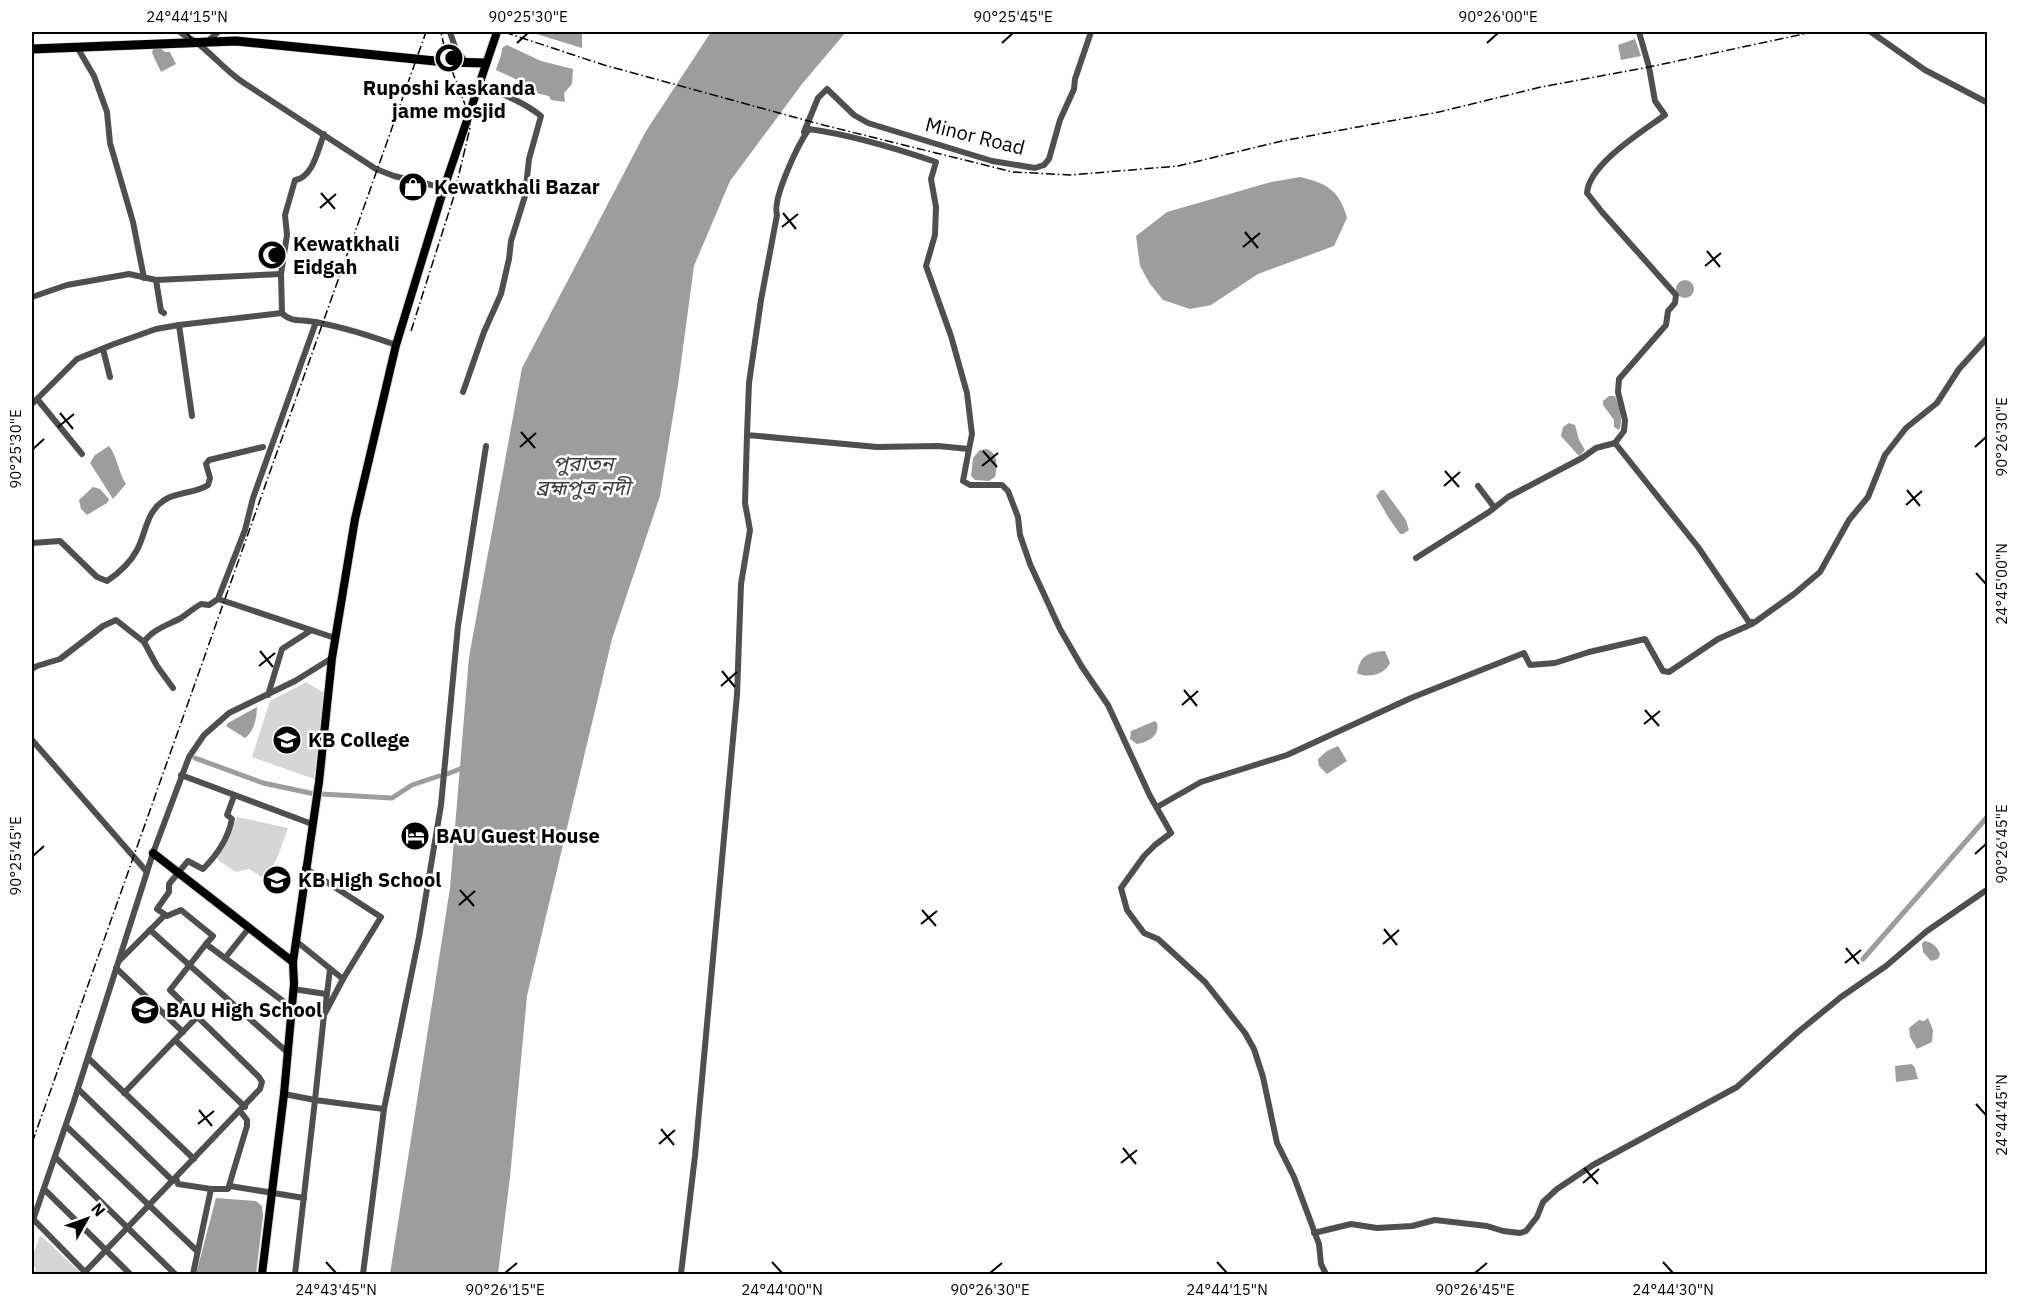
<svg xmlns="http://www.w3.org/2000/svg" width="2019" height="1306" font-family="'IBM Plex Sans','Noto Sans Bengali',sans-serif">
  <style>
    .green { fill: #d6d6d6 }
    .water { fill: #9d9d9d }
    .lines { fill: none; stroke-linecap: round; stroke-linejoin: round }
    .canal { stroke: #9d9d9d; stroke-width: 5 }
    .major-casing { stroke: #dbdbdb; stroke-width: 10 }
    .highway-casing { stroke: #dbdbdb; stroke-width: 10 }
    .minor { stroke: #4f4f4f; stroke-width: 6 }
    .major { stroke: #000; stroke-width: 8 }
    .highway { stroke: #000; stroke-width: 9 }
    .rail { stroke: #000; stroke-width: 1.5; stroke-dasharray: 9 3 1.5 3; stroke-linecap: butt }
    .ticks { fill: none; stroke: #000; stroke-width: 2 }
    .labels { text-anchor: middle; stroke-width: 5; stroke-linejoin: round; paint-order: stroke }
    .poi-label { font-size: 20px; font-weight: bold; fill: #000; stroke: #fff; text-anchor: start }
    .street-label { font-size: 20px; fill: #000; stroke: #fff }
    .water-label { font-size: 21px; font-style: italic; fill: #3e3e3e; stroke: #fff }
    .neatline { fill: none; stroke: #000; stroke-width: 2 }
    .ticks-label { font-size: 15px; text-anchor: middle; fill: #000 }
  </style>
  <rect width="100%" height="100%" fill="#fff"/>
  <!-- green -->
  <g class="green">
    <path d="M 306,682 L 324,693 L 314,779 L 252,757 L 270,701 Z"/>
    <path d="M 237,817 L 288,828 L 278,856 L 265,879 L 249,869 L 236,872 L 218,860 L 216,857 L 231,832 Z"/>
    <path d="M 40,1235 L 82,1274 L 34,1274 L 36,1268 L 32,1265 L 32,1258 Z"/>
  </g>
  <!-- water -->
  <g class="water">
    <path d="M 530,32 L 582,32 L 582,48 Z"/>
    <path d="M 711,32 L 846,32 L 802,84 L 730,181 L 694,266 L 678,385 L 660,496 L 612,639 L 527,996 L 510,1177 L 498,1274 L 390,1274 L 450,888 L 469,657 L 522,368 L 646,131 Z"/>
    <path d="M 1635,39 L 1641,56 L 1621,60 L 1618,45 Z"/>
    <path d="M 507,45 L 541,61 L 573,69 L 572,84 L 564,93 L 565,102 L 551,100 L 549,96 C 540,94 531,93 526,84 L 496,70 C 498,62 502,56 502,48 Z"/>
    <path d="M 159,47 L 165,52 L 170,52 L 176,64 L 161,72 L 152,53 L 153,49 Z"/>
    <path d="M 1300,177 C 1327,183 1340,191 1347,218 L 1334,246 L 1258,274 L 1211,305 L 1190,309 L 1163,300 L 1150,284 L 1140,266 L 1136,236 L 1167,212 L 1271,182 Z"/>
    <circle cx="1685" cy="289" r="9"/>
    <path d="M 1609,396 L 1615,396 C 1619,405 1624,421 1619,430 L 1614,427 L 1614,420 L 1603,405 L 1603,401 Z"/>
    <path d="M 1569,423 L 1575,425 L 1579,440 L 1585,450 L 1579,456 L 1561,436 L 1563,427 Z"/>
    <path d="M 109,446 C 118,458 118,472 126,484 L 113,499 L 90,463 L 95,455 Z"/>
    <path d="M 987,449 C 999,454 997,467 995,477 L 989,481 L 975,480 L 971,476 L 973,458 L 980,450 Z"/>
    <path d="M 93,487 L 100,489 L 109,499 L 107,503 L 87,515 L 81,509 L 79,500 Z"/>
    <path d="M 1381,490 L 1384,490 L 1406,520 L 1409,530 L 1403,534 L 1400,534 L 1388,517 L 1376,496 Z"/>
    <path d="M 1385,651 L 1390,663 C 1385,674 1368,679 1357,673 C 1360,656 1368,652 1385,651 Z"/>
    <path d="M 257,707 C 257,717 254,732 245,738 L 226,726 L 228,723 Z"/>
    <path d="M 1155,721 L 1157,723 C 1160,736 1148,742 1137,744 L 1130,739 L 1131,731 Z"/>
    <path d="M 1338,746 L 1347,761 L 1327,774 L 1319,766 L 1318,759 L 1327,751 Z"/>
    <path d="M 1925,941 C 1933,943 1937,946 1940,954 L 1938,959 L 1931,961 L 1923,952 L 1922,943 Z"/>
    <path d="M 1928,1018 L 1933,1030 L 1932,1042 L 1917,1049 L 1910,1037 L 1909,1028 L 1919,1020 L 1924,1021 Z"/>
    <path d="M 1912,1064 L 1915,1068 L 1918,1079 L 1896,1082 L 1895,1066 Z"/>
    <path d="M 216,1198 L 256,1201 L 262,1206 L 263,1216 L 256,1274 L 196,1274 Z"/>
  </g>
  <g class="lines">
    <!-- canal -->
    <g class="canal">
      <path d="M 195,758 L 263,783 L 315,794"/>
      <path d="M 447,774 L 465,767"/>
      <path d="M 321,794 L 392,798 L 412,785 L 439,776"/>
      <path d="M 1863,959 L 1988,816"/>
    </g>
    <!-- major casing -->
    <g class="major-casing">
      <g id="major">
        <path d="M 153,853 L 293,962"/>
        <path d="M 262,1274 L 284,1094 L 294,984 L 293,962 L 319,782 L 332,658 L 355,519 L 396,345 L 444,188 L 497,32"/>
      </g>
    </g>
    <!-- highway casing -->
    <g class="highway-casing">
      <path id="highway" d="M 32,49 L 236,41 L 445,62 L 486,63"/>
    </g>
    <!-- minor -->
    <g class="minor">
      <path d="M 180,32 C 185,37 191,38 196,42 C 212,54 224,69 241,81 L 376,169 L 394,176 L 444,188"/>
      <path d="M 450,32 L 455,47 L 466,63"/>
      <path d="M 1639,32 L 1649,67 L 1655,101 L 1665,115 C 1643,131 1589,164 1587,193 L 1602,212 L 1676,295 L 1675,303 L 1668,311 L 1666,325 L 1619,379 L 1618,392 L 1625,420 L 1624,431 L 1615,443 L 1698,547 L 1749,622 L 1755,622 L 1794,594 L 1820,572 L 1849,520 L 1868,497 L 1885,455 L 1906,428 L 1937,403 L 1959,369 L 1988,337"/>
      <path d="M 1871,32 L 1925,70 L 1988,103"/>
      <path d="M 208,41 L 218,32"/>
      <path d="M 77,47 L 94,76 L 107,112 L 110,143 L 133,222 L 144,278"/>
      <path d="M 804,132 L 818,98 L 827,89 L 854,115 L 868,123 L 992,161 L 1035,168 L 1044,165 L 1049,159 L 1060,120 L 1074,89 L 1075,79 L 1091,32"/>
      <path d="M 324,134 C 318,149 313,178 295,180 L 285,215 L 287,235 L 281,274 L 282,313 C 289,321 298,320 308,321 C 338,325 368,335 396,345"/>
      <path d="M 156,280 L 161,311 L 164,313"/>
      <path d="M 32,297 L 67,285 L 129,274 L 156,280 L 281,274"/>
      <path d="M 179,325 L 192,416"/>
      <path d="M 103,349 L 110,377"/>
      <path d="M 463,392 L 484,332 L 501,294 L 509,259 L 511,241 L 525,196 L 529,159 L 541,116 C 522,101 502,94 480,85"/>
      <path d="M 38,400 L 82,454"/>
      <path d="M 32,404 L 77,359 L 114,344 L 156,329 L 179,325 L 282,313"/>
      <path d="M 969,449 L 963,481 L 970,485 L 1002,485 L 1008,491 L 1018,517 L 1020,535 L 1030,564 L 1060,629 L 1082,667 L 1108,705 L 1150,796 L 1171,833 L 1155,845 L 1144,856 L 1121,888 L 1127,910 L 1144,933 L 1158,939 L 1205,982 L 1245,1033 L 1254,1049 L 1263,1077 L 1277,1143 L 1294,1177 L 1319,1244 L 1321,1264 L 1326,1274"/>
      <path d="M 1478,486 L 1494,507"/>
      <path d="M 32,543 L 60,541 L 97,577 L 107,581 C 119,573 130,563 137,550 C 146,533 146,513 163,501 C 176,491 195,494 208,485 L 210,478 L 206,464 L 209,460 L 263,447"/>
      <path d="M 1416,558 L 1489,512 L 1508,497 L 1582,458 L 1596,448 L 1615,443"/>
      <path d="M 218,599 L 335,638"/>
      <path d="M 144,642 L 157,666 L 173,688"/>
      <path d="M 32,669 L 37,666 L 60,659 L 103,626 L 116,620 L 144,642 C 153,629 168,625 181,618 C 188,613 194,608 201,604 L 209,605 L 218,599 L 245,530 L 253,498 L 316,322"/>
      <path d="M 268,695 L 282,649 L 310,631"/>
      <path d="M 32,740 L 147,872"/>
      <path d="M 181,775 L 312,824"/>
      <path d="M 1157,807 L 1201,782 L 1287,755 L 1411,698 L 1524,653 L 1530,665 L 1555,663 L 1589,652 L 1645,639 L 1663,671 L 1669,672 L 1718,639 L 1752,624"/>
      <path d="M 305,868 L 381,917 L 343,979 L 324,1015 L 315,1100 L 384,1109"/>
      <path d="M 150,930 L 287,1052"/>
      <path d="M 296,941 L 343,979"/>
      <path d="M 206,944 L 213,936 L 181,910 L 167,916 L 157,909 L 169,892 L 169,884 L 188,861 L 203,869 C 217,855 228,839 232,819 L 227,815 L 234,796"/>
      <path d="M 225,958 L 249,928"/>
      <path d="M 119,961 L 165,915"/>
      <path d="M 116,968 L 183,1032"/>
      <path d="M 293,989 L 326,994"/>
      <path d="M 325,1010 L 330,969"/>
      <path d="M 175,1040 L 245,1107"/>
      <path d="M 88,1058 L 194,1159"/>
      <path d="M 78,1089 L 173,1181"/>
      <path d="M 124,1093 L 197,1017"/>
      <path d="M 284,1094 L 315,1100 L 295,1274"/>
      <path d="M 66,1126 L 197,1251"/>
      <path d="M 55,1157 L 175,1274"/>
      <path d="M 176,1178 L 178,1184 L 211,1189 L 228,1189 L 247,1126 L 247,1120 L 240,1111"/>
      <path d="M 230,1186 L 304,1198"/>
      <path d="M 44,1189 L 130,1274"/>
      <path d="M 33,1219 L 85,1272 L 260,1089 L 262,1082 L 259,1077 L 170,990 L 206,944 L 291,1007"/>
      <path d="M 32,1223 L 74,1101 L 153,853 L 189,757 L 204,735 L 229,713 L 295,681 L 332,658"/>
      <path d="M 1314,1233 L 1351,1224 L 1377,1228 L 1412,1226 L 1435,1220 L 1487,1226 L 1503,1231 L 1520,1233 L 1526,1231 L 1537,1217 L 1543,1202 L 1557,1189 L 1593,1165 L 1737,1087 L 1798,1032 L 1841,997 L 1886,966 L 1927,931 L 1988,889"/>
      <path d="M 193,1274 L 211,1189"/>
      <path d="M 363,1274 L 384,1109 L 419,937 L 441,805 L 458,626 L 486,446"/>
      <path d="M 681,1274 L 695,1156 L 737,695 L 741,584 L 750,530 L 745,503 L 747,435 L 877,447 L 938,446 L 969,449 L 972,434 L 967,393 L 951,336 L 926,266 L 935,235 L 936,207 L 931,179 L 936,162 C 895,148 852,135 809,129 C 798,144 772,199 777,215 L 761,300 L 749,383 L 747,435"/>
    </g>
    <!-- major -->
    <use href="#major" class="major"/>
    <!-- highway -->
    <use href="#highway" class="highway"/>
    <!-- rail -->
    <g class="rail">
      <path d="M 504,32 L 604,65 L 823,125 L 1013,172 L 1070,175 L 1178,166 L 1282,141 L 1439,112 L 1541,87 L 1649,67 L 1813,32"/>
      <path d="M 411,331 L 453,199 L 470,128 L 469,115 L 446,55 L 441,32"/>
      <path d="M 32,1143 L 426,32"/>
    </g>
  </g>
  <!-- ticks -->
  <path class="ticks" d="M 187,33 L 196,44M 517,43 L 528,33M 1002,43 L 1013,33M 1487,43 L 1498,33M 321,193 L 335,209M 320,208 L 336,194M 783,213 L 796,229M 782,227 L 798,214M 1245,232 L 1258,248M 1243,247 L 1260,233M 1707,251 L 1720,267M 1705,266 L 1721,253M 60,413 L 73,429M 58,427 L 74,414M 521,432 L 535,448M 520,447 L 536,433M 1975,447 L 1986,437M 33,449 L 44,439M 983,451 L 997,467M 982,466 L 998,453M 1445,471 L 1459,487M 1444,486 L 1460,472M 1907,490 L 1920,506M 1906,505 L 1922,491M 1976,573 L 1986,584M 260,651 L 273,667M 259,666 L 275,653M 722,671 L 735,687M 721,686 L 737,672M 1184,690 L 1197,706M 1182,705 L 1198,691M 1645,710 L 1659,726M 1644,724 L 1660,711M 1975,854 L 1986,844M 33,856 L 44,846M 460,890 L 474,906M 459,905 L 475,891M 922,910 L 936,926M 921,924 L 937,911M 1384,929 L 1397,945M 1383,944 L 1399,930M 1846,948 L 1859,964M 1845,963 L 1861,950M 1976,1104 L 1986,1115M 199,1110 L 212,1126M 198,1124 L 214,1111M 661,1129 L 674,1145M 659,1144 L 675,1130M 1123,1148 L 1136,1164M 1121,1163 L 1137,1150M 1584,1168 L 1598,1184M 1583,1183 L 1599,1169M 326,1262 L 336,1273M 772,1262 L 782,1273M 1217,1262 L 1227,1273M 1663,1262 L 1673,1273M 505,1273 L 517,1263M 990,1273 L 1002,1263M 1475,1273 L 1487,1263"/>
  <!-- icons -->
  <defs>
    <g id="mosque-disc" transform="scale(1.5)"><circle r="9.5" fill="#000" stroke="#fff"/><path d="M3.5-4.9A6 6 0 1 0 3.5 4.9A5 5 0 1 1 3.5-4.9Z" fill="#fff"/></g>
    <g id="shop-disc" transform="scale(1.5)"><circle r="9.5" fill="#000" stroke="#fff"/><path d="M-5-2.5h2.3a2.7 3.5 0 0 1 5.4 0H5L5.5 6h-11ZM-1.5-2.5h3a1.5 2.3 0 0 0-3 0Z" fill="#fff"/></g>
    <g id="university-disc" transform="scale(1.5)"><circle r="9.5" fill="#000" stroke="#fff"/><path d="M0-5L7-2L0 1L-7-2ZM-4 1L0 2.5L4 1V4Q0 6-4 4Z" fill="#fff"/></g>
    <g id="hotel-disc" transform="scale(1.5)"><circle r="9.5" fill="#000" stroke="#fff"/><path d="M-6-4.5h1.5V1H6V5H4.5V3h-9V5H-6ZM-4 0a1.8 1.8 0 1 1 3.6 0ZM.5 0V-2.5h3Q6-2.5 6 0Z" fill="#fff"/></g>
    <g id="school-disc" transform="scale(1.5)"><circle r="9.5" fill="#000" stroke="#fff"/><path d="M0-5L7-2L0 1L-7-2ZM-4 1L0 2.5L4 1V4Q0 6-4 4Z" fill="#fff"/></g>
  </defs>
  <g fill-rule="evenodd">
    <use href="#mosque-disc" x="449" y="58"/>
    <use href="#shop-disc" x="413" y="187"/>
    <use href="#mosque-disc" x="272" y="255"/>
    <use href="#university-disc" x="287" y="740"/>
    <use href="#hotel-disc" x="415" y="836"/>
    <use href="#school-disc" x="277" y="880"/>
    <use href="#school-disc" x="145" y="1010"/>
  </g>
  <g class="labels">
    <!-- poi labels -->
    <g class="poi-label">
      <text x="449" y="95" text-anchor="middle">Ruposhi kaskanda<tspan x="449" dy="23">jame mosjid</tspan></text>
      <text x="434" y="194">Kewatkhali Bazar</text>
      <text x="293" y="251">Kewatkhali<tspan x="293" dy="23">Eidgah</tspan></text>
      <text x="308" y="747">KB College</text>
      <text x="436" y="843">BAU Guest House</text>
      <text x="298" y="887">KB High School</text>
      <text x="166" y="1017">BAU High School</text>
    </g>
    <!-- street labels -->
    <g class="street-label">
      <text transform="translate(975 136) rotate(14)" y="7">Minor Road</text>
    </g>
    <!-- water labels -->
    <g class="water-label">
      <text x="583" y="471">পুরাতন<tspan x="583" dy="24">ব্রহ্মপুত্র নদী</tspan></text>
    </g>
  </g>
  <!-- border -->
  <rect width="2019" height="1306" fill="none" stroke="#ffffff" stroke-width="66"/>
  <!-- north arrow -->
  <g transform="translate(87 1219) rotate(50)" stroke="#ffffff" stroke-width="4.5" paint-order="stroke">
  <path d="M0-4.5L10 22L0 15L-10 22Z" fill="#000000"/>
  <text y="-9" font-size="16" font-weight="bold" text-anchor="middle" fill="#000000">N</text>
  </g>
  <rect x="33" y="33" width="1953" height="1240" class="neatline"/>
  <g class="ticks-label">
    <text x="187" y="22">24°44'15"N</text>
    <text x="528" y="22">90°25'30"E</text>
    <text x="1013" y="22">90°25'45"E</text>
    <text x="1498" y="22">90°26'00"E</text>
    <text transform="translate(2002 437) rotate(-90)" y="5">90°26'30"E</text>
    <text transform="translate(16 449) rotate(-90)" y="5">90°25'30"E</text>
    <text transform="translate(2002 584) rotate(-90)" y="5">24°45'00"N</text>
    <text transform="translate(2002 844) rotate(-90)" y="5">90°26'45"E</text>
    <text transform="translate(16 856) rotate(-90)" y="5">90°25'45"E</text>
    <text transform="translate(2002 1115) rotate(-90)" y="5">24°44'45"N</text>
    <text x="336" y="1295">24°43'45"N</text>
    <text x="505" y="1295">90°26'15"E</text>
    <text x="782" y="1295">24°44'00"N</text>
    <text x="990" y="1295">90°26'30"E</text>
    <text x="1227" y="1295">24°44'15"N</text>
    <text x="1475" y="1295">90°26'45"E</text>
    <text x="1673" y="1295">24°44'30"N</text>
  </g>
</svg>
